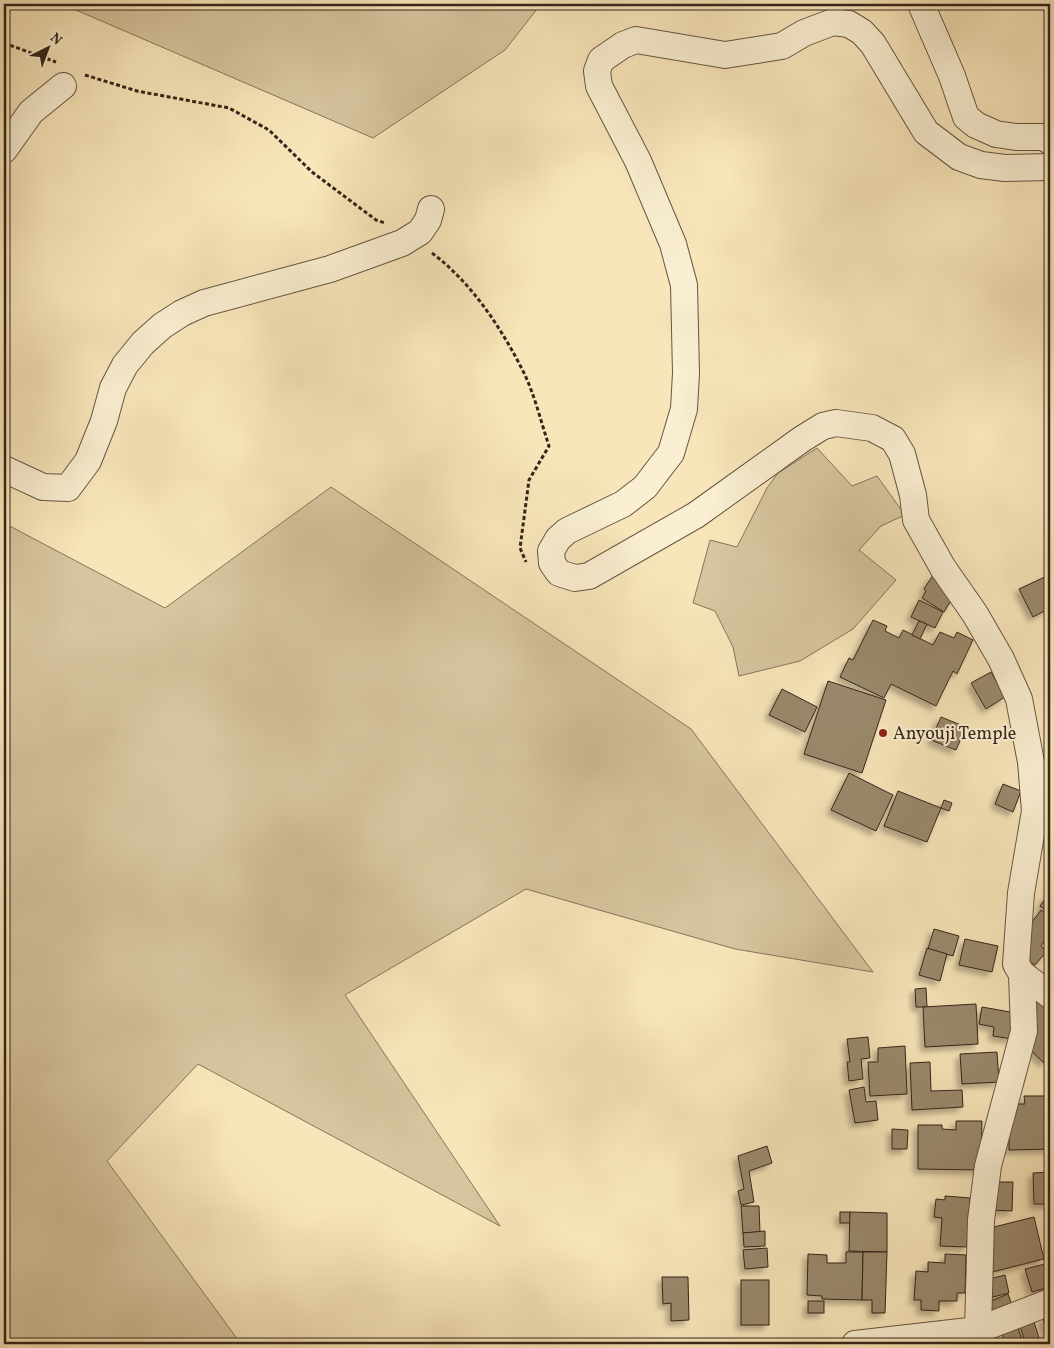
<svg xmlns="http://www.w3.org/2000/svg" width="1054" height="1348" font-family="Vollkorn,serif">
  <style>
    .green { fill: #d7c59f; stroke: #86755c }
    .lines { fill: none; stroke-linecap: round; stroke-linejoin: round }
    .stream { stroke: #82715a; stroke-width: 7 }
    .building { fill: #9a896d; stroke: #35251a; filter: url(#shadow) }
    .minor-casing { stroke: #665542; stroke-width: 28 }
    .path { stroke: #35251a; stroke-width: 3; stroke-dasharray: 4 2.5; stroke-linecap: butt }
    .minor { stroke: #faefd2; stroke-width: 26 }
    .poi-dot { fill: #8f2418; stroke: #faefd2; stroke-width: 2 }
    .labels { text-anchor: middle; stroke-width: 4; stroke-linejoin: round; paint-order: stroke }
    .poi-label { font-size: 18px; fill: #35251a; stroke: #faefd2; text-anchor: start }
  </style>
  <defs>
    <filter id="shadow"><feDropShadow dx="-4.5" dy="4.5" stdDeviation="2.5" flood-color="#0004"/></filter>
  </defs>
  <rect width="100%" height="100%" fill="#f8e6ba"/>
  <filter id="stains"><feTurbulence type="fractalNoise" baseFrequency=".004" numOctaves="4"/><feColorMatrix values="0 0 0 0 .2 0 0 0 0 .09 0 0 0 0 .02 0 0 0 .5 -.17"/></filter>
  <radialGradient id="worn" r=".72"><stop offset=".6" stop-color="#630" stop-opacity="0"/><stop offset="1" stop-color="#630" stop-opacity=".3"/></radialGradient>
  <!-- green -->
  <g class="green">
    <path d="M 62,4 L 541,4 L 505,50 L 373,138 Z"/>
    <path d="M 817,448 L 852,486 L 877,476 L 905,515 L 881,526 L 859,550 L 896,580 L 853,629 L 800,661 L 739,676 L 733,647 L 715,611 L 693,603 L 710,540 L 737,547 L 767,488 L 778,473 Z"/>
    <path d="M 331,487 L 691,729 L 873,972 L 735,949 L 526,889 L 345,995 L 500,1226 L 198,1064 L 107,1161 L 241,1344 L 4,1344 L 4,523 L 165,608 Z"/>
  </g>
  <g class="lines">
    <!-- stream -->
    <path class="stream" d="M 1045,784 L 1050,807"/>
  </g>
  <!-- building -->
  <g class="building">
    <path d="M 933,575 L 955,594 L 944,612 L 922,598 L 926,591 L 924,589 Z"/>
    <path d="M 1049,575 L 1050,608 L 1033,617 L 1019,589 Z"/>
    <path d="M 919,600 L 943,612 L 935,628 L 911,617 Z"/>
    <path d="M 873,620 L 887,626 L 885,631 L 899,638 L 903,630 L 933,645 L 940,632 L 954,638 L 957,632 L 973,640 L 957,674 L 953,671 L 936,706 L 891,684 L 884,698 L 840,677 L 849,658 L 853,660 Z"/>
    <path d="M 919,621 L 927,624 L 920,639 L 912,635 Z"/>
    <path d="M 991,672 L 1005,697 L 986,709 L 971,683 Z"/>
    <path d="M 828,681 L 886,700 L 862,773 L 804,754 Z"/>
    <path d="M 782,689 L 817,707 L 805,732 L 769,715 Z"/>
    <path d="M 941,717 L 966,727 L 956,750 L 931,740 Z"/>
    <path d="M 849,773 L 893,795 L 876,831 L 831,810 Z"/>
    <path d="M 1003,784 L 1021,791 L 1013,812 L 995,804 Z"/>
    <path d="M 898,791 L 941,808 L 927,842 L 884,826 Z"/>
    <path d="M 944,800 L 952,803 L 949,811 L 941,808 Z"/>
    <path d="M 1050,892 L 1050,913 L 1040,906 Z"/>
    <path d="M 1041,910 L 1050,916 L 1050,933 L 1041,946 L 1047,951 L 1035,965 L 1023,956 L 1026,930 Z"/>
    <path d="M 934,929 L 959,936 L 953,956 L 928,949 Z"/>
    <path d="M 965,939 L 998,946 L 992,972 L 959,965 Z"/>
    <path d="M 927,948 L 947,954 L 940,981 L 919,975 Z"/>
    <path d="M 926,988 L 927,1007 L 916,1007 L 915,989 Z"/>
    <path d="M 1035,999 L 1050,1013 L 1050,1056 L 1044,1063 L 1025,1045 Z"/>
    <path d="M 976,1004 L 978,1044 L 925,1047 L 923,1007 Z"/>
    <path d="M 982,1007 L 1016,1013 L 1012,1039 L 993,1036 L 994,1027 L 979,1024 Z"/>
    <path d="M 868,1037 L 870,1058 L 861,1059 L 863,1079 L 849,1081 L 847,1062 L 850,1062 L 847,1039 Z"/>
    <path d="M 905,1046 L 907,1094 L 870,1096 L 868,1062 L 878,1062 L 878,1048 Z"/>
    <path d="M 997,1052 L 999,1082 L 962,1084 L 960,1054 Z"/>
    <path d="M 930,1062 L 931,1091 L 962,1090 L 963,1107 L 912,1110 L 910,1063 Z"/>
    <path d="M 864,1087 L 866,1102 L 876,1101 L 878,1120 L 855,1123 L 849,1090 Z"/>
    <path d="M 1024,1096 L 1050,1096 L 1050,1149 L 1009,1150 L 1009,1130 L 1016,1104 L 1025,1104 Z"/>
    <path d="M 956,1121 L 982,1121 L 981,1170 L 918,1169 L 918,1125 L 942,1125 L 942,1129 L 956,1130 Z"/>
    <path d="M 892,1129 L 908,1130 L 907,1149 L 892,1149 Z"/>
    <path d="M 767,1146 L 772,1163 L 749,1171 L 754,1202 L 741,1205 L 738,1191 L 744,1189 L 738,1156 Z"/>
    <path d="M 1050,1172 L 1050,1204 L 1034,1204 L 1033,1173 Z"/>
    <path d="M 991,1182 L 1013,1182 L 1012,1211 L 991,1210 Z"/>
    <path d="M 945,1196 L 970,1198 L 967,1247 L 940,1246 L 942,1218 L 934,1217 L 936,1199 L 945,1200 Z"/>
    <path d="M 741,1206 L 759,1206 L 760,1232 L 743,1233 Z"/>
    <rect x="840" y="1212" width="10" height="11"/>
    <path d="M 850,1212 L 887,1213 L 887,1252 L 849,1251 Z"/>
    <path d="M 1034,1217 L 1044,1259 L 992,1272 L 982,1230 Z"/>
    <path d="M 765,1231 L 765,1246 L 744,1247 L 743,1233 Z"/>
    <path d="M 767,1248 L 768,1267 L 745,1269 L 743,1250 Z"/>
    <path d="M 846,1252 L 863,1252 L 862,1300 L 822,1299 L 822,1296 L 807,1295 L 808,1254 L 827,1255 L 827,1263 L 846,1263 Z"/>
    <path d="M 863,1252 L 887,1252 L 885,1313 L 872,1313 L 872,1300 L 862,1300 Z"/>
    <path d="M 945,1254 L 966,1255 L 965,1293 L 957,1293 L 957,1301 L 939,1301 L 939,1311 L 921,1310 L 921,1300 L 914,1300 L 916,1271 L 928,1272 L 928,1262 L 945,1263 Z"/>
    <path d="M 1045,1264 L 1050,1287 L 1032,1292 L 1025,1269 Z"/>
    <path d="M 1005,1275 L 1009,1293 L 989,1298 L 985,1280 Z"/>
    <path d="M 662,1277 L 688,1277 L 689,1320 L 671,1321 L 671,1303 L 663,1304 Z"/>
    <rect x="741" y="1280" width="28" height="45"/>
    <path d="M 1008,1294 L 1012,1305 L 993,1313 L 989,1302 Z"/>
    <rect x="808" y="1301" width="16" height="12"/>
    <path d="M 1050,1317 L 1050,1344 L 1043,1319 Z"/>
    <path d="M 1034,1322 L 1041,1344 L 1026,1344 L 1020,1327 Z"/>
    <path d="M 1018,1328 L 1023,1343 L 1006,1344 L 1002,1334 Z"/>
  </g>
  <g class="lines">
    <!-- minor casing -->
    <g class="minor-casing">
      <g id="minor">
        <path d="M 921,4 L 952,76 L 966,117 L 976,125 L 996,134 L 1016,137 L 1043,137 L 1050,141"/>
        <path d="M 4,150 L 31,112 L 63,86"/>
        <path d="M 1050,167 L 1005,168 L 981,165 L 959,157 L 926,132 L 873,44 L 862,32 L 849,24 L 833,22 L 804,33 L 782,46 L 725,55 L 636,40 L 623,45 L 601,60 L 597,71 L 599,86 L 638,161 L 673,244 L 684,285 L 686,373 L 684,409 L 671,453 L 645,487 L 623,504 L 567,531 L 558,539 L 551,551 L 552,563 L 559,573 L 575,578 L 589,576 L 696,515 L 802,439 L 823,426 L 836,423 L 872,428 L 893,439 L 902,454 L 913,495 L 916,520 L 943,568 L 975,614 L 1001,659 L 1019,699 L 1031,762 L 1035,811 L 1021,893 L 1016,964 L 1022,974 L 1050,995"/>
        <path d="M 4,469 L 43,487 L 68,488 L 88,461 L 104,421 L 113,388 L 125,365 L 143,343 L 162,326 L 182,313 L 204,303 L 330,269 L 402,243 L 420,232 L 428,220 L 431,209"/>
        <path d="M 978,1330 L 981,1220 L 988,1166 L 1024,1031 L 1022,974"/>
        <path d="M 855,1344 L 978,1330 L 1050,1302"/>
      </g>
    </g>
    <!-- path -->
    <g class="path">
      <path d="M 4,43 L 56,62"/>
      <path d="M 85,75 L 137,91 L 229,108 L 269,130 L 312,172 L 376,220 L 385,223"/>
      <path d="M 432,253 C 472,283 502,329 524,373 C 535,396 541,422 549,446 L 529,480 L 520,548 L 526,562"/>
    </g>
    <!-- minor -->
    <use href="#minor" class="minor"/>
  </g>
  <!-- markers -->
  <circle class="poi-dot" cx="883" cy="733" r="5"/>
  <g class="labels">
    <!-- poi labels -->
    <g class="poi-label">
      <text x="893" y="739">Anyouji Temple</text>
    </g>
  </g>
  <!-- margin -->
  <rect width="1054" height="1348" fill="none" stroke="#f8e6ba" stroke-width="20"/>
  <rect x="5" y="5" width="1044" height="1338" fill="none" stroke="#35251a" stroke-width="2.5"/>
  <rect x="10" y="10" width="1034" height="1328" fill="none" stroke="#35251a"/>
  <!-- north arrow -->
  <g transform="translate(48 48) rotate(42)" stroke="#faefd2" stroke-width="4" paint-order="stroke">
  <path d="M0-4L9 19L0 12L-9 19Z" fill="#35251a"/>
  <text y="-8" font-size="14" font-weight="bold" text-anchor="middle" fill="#35251a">N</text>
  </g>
  <rect width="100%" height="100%" filter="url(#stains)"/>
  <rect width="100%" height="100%" fill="url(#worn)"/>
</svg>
